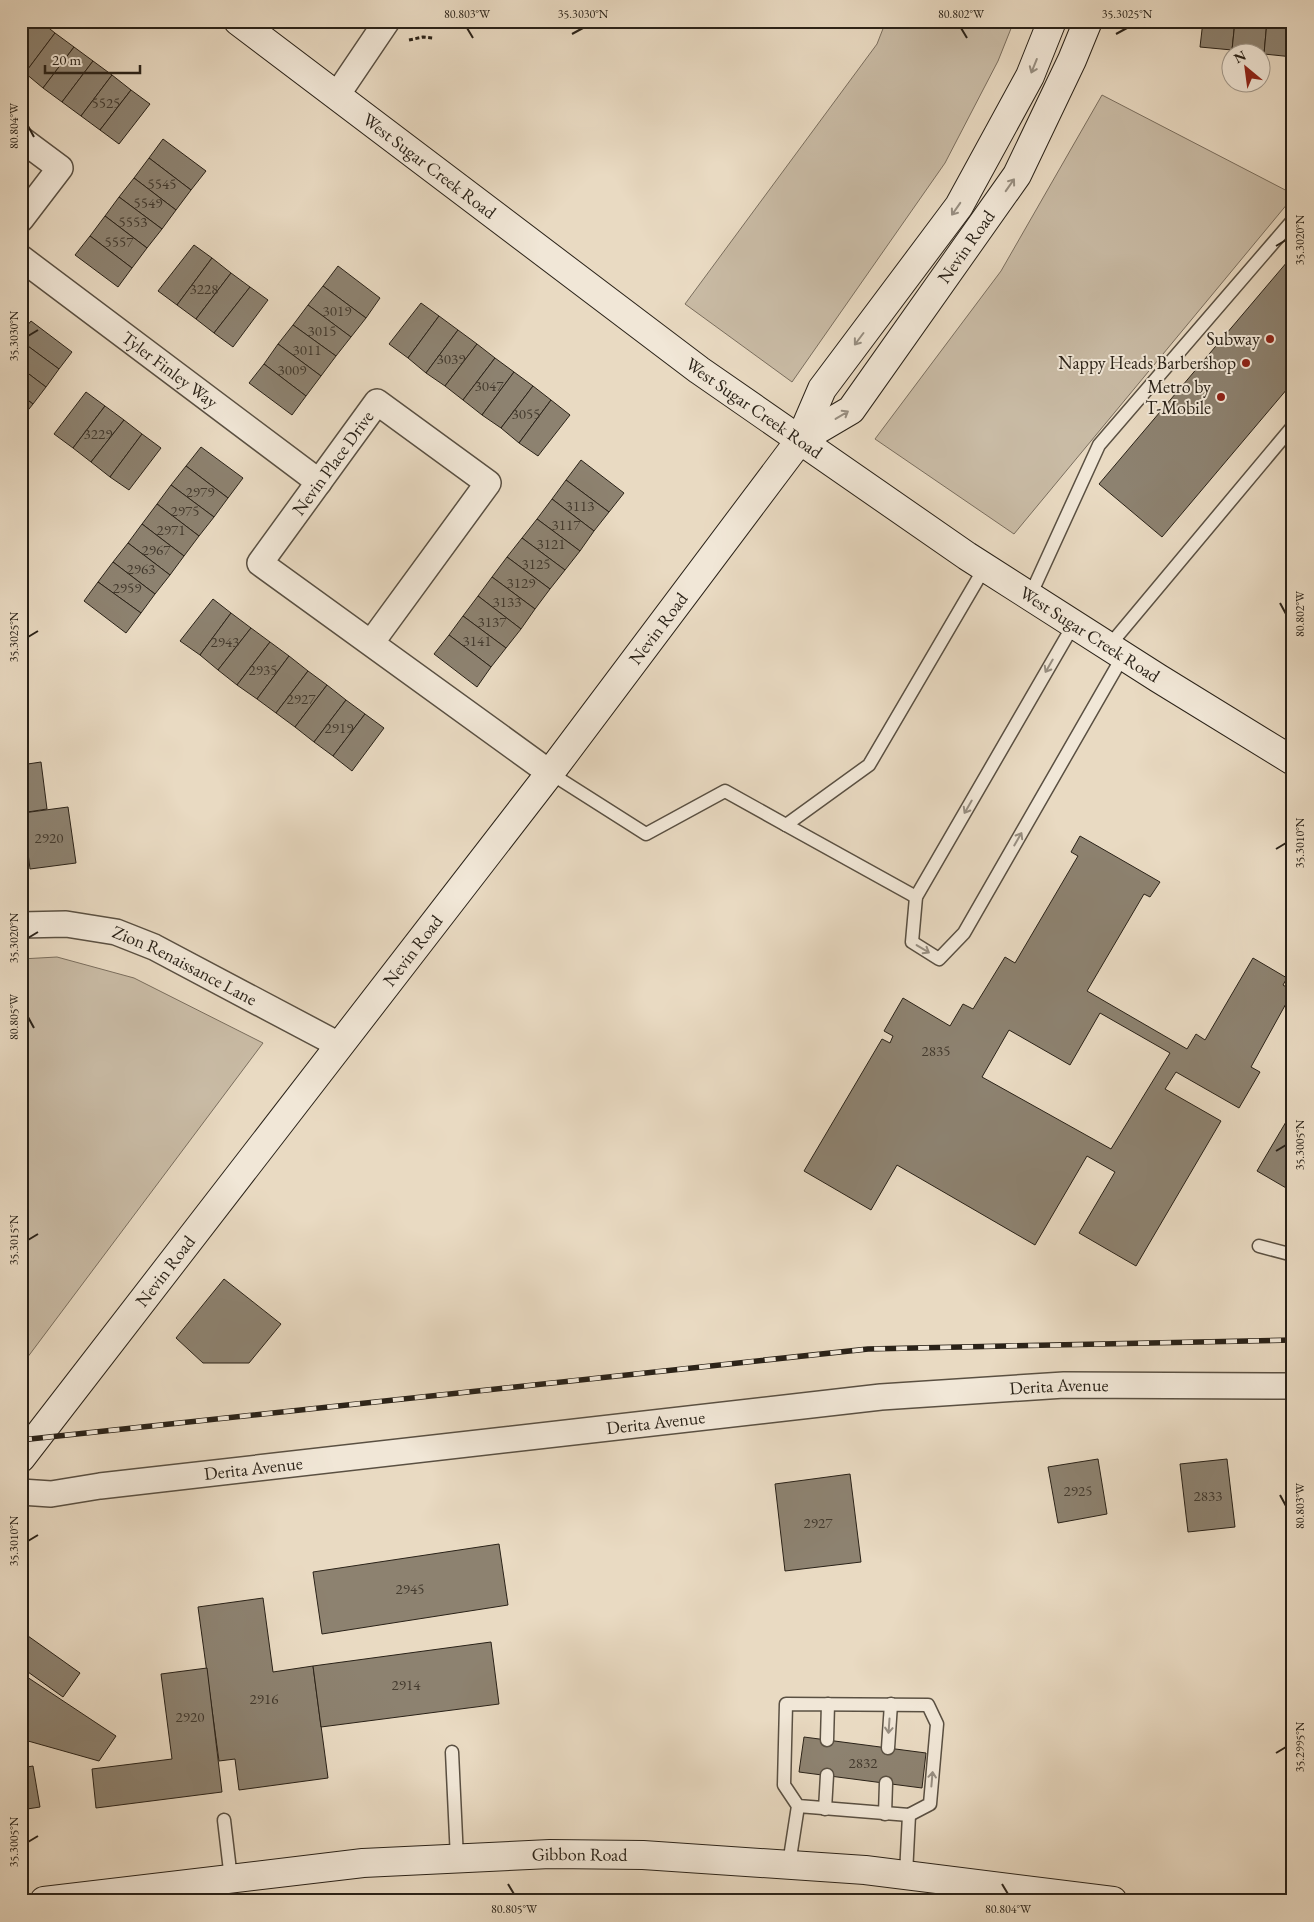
<svg xmlns="http://www.w3.org/2000/svg" width="1314" height="1922" font-family="'EB Garamond',serif">
  <style>
    .green { fill: #c9bba5; stroke: #7a6e5e }
    .building { fill: #8d8270; stroke: #2a2218; fill-rule: evenodd }
    .lines { fill: none; stroke-linecap: round; stroke-linejoin: round }
    .service-casing { stroke: #5a5042; stroke-width: 15 }
    .minor-casing { stroke: #5a5042; stroke-width: 28 }
    .secondary-casing { stroke: #2a2218; stroke-width: 30 }
    .path { stroke: #2a2218; stroke-width: 3; stroke-dasharray: 4 2.5; stroke-linecap: butt }
    .service { stroke: #f1e7d7; stroke-width: 12 }
    .minor { stroke: #f1e7d7; stroke-width: 25 }
    .secondary { stroke: #f1e7d7; stroke-width: 28 }
    .rail-casing { stroke: #2a2218; stroke-width: 5.5 }
    .rail { stroke: #f1e7d7; stroke-width: 4; stroke-dasharray: 11; stroke-linecap: butt }
    .oneway { stroke: #978e81 }
    .ticks { fill: none; stroke: #2a2218; stroke-width: 2 }
    .poi-dot { fill: #8f2418; stroke: #f1e7d7; stroke-width: 2 }
    .labels { text-anchor: middle; stroke-width: 4; stroke-linejoin: round; paint-order: stroke }
    .number-label { font-size: 15px; fill: #433a2e }
    .street-label { font-size: 18px; fill: #2a2218; stroke: #f1e7d7 }
    .poi-label { font-size: 18px; fill: #2a2218; stroke: #f1e7d7; text-anchor: end }
    .neatline { fill: none; stroke: #2a2218; stroke-width: 2 }
    .ticks-label { font-size: 12px; text-anchor: middle; fill: #2a2218 }
  </style>
  <rect width="100%" height="100%" fill="#e9dac2"/>
  <filter id="stains"><feTurbulence type="fractalNoise" baseFrequency=".004" numOctaves="4"/><feColorMatrix values="0 0 0 0 .2 0 0 0 0 .09 0 0 0 0 .02 0 0 0 .5 -.17"/></filter>
  <radialGradient id="worn" r=".72"><stop offset=".6" stop-color="#630" stop-opacity="0"/><stop offset="1" stop-color="#630" stop-opacity=".3"/></radialGradient>
  <!-- green -->
  <g class="green">
    <path d="M 886,21 L 1014,21 L 998,61 L 945,163 L 792,382 L 685,304 L 877,44 Z"/>
    <path d="M 1102,95 L 1293,194 L 1293,197 L 1014,534 L 875,439 L 1001,271 Z"/>
    <path d="M 57,957 L 134,978 L 263,1043 L 21,1366 L 21,959 Z"/>
  </g>
  <!-- building -->
  <g class="building">
    <path d="M 21,21 L 34,21 L 21,38 Z"/>
    <path d="M 34,21 L 40,21 L 55,33 L 25,73 L 21,71 L 21,38 Z"/>
    <path d="M 1203,21 L 1235,21 L 1232,50 L 1200,47 Z"/>
    <path d="M 1235,21 L 1267,21 L 1264,54 L 1232,50 Z"/>
    <path d="M 1267,21 L 1293,21 L 1293,57 L 1264,54 Z"/>
    <path d="M 55,33 L 74,47 L 43,88 L 25,73 Z"/>
    <path d="M 74,47 L 93,61 L 62,102 L 43,88 Z"/>
    <path d="M 93,61 L 112,75 L 81,116 L 62,102 Z"/>
    <path d="M 112,75 L 131,90 L 100,130 L 81,116 Z"/>
    <path d="M 131,90 L 150,104 L 119,144 L 100,130 Z"/>
    <path d="M 163,139 L 206,171 L 191,190 L 149,158 Z"/>
    <path d="M 149,158 L 191,190 L 176,210 L 134,178 Z"/>
    <path d="M 134,178 L 176,210 L 162,229 L 119,197 Z"/>
    <path d="M 119,197 L 162,229 L 147,248 L 105,216 Z"/>
    <path d="M 105,216 L 147,248 L 132,268 L 90,236 Z"/>
    <path d="M 90,236 L 132,268 L 118,287 L 75,255 Z"/>
    <path d="M 194,245 L 212,258 L 177,305 L 158,291 Z"/>
    <path d="M 1293,255 L 1293,382 L 1162,537 L 1099,484 Z"/>
    <path d="M 212,258 L 231,273 L 196,319 L 177,305 Z"/>
    <path d="M 338,266 L 380,298 L 366,318 L 323,286 Z"/>
    <path d="M 231,273 L 250,287 L 214,333 L 196,319 Z"/>
    <path d="M 323,286 L 366,318 L 351,337 L 308,305 Z"/>
    <path d="M 250,287 L 268,300 L 233,347 L 214,333 Z"/>
    <path d="M 421,303 L 439,316 L 408,358 L 389,344 Z"/>
    <path d="M 308,305 L 351,337 L 336,356 L 293,325 Z"/>
    <path d="M 439,316 L 458,330 L 426,373 L 408,358 Z"/>
    <path d="M 31,321 L 72,352 L 59,369 L 21,341 L 21,333 Z"/>
    <path d="M 293,325 L 336,356 L 321,376 L 278,344 Z"/>
    <path d="M 458,330 L 477,344 L 445,386 L 426,373 Z"/>
    <path d="M 21,341 L 59,369 L 46,387 L 21,368 Z"/>
    <path d="M 278,344 L 321,376 L 306,396 L 264,364 Z"/>
    <path d="M 477,344 L 495,358 L 463,400 L 445,386 Z"/>
    <path d="M 495,358 L 514,372 L 482,415 L 463,400 Z"/>
    <path d="M 264,364 L 306,396 L 292,415 L 249,383 Z"/>
    <path d="M 21,368 L 46,387 L 33,404 L 21,395 Z"/>
    <path d="M 514,372 L 533,386 L 501,428 L 482,415 Z"/>
    <path d="M 533,386 L 551,400 L 519,443 L 501,428 Z"/>
    <path d="M 86,392 L 105,406 L 73,448 L 54,434 Z"/>
    <path d="M 21,395 L 33,404 L 21,419 Z"/>
    <path d="M 551,400 L 570,415 L 538,456 L 519,443 Z"/>
    <path d="M 105,406 L 124,420 L 91,462 L 73,448 Z"/>
    <path d="M 124,420 L 142,434 L 110,477 L 91,462 Z"/>
    <path d="M 142,434 L 161,448 L 129,490 L 110,477 Z"/>
    <path d="M 201,447 L 243,478 L 228,498 L 186,466 Z"/>
    <path d="M 581,460 L 624,493 L 609,512 L 566,480 Z"/>
    <path d="M 186,466 L 228,498 L 214,517 L 171,485 Z"/>
    <path d="M 566,480 L 609,512 L 594,531 L 552,499 Z"/>
    <path d="M 171,485 L 214,517 L 199,536 L 157,504 Z"/>
    <path d="M 552,499 L 594,531 L 580,551 L 537,519 Z"/>
    <path d="M 157,504 L 199,536 L 184,556 L 142,524 Z"/>
    <path d="M 537,519 L 580,551 L 565,570 L 522,538 Z"/>
    <path d="M 142,524 L 184,556 L 170,575 L 128,543 Z"/>
    <path d="M 522,538 L 565,570 L 550,589 L 507,557 Z"/>
    <path d="M 128,543 L 170,575 L 155,594 L 113,562 Z"/>
    <path d="M 507,557 L 550,589 L 535,609 L 492,577 Z"/>
    <path d="M 113,562 L 155,594 L 141,613 L 98,582 Z"/>
    <path d="M 492,577 L 535,609 L 521,629 L 478,596 Z"/>
    <path d="M 98,582 L 141,613 L 126,633 L 84,601 Z"/>
    <path d="M 478,596 L 521,629 L 506,648 L 463,616 Z"/>
    <path d="M 213,599 L 231,613 L 200,655 L 180,641 Z"/>
    <path d="M 231,613 L 251,628 L 218,670 L 200,655 Z"/>
    <path d="M 463,616 L 506,648 L 491,667 L 449,635 Z"/>
    <path d="M 251,628 L 270,642 L 237,685 L 218,670 Z"/>
    <path d="M 449,635 L 491,667 L 477,687 L 434,654 Z"/>
    <path d="M 270,642 L 289,656 L 257,699 L 237,685 Z"/>
    <path d="M 289,656 L 308,671 L 276,713 L 257,699 Z"/>
    <path d="M 308,671 L 327,685 L 295,727 L 276,713 Z"/>
    <path d="M 327,685 L 346,700 L 314,742 L 295,727 Z"/>
    <path d="M 346,700 L 365,714 L 333,756 L 314,742 Z"/>
    <path d="M 365,714 L 384,728 L 352,771 L 333,756 Z"/>
    <path d="M 41,762 L 47,809 L 21,813 L 21,765 Z"/>
    <path d="M 68,807 L 76,863 L 30,869 L 23,813 Z"/>
    <path d="M 1080,836 L 1160,882 L 1150,897 L 1144,894 L 1087,991 L 1187,1049 L 1196,1034 L 1205,1040 L 1253,958 L 1287,978 L 1283,985 L 1293,991 L 1251,1067 L 1260,1072 L 1239,1108 L 1176,1072 L 1165,1089 L 1221,1121 L 1136,1266 L 1079,1233 L 1115,1172 L 1087,1156 L 1035,1245 L 897,1165 L 871,1210 L 804,1171 L 882,1039 L 890,1043 L 893,1036 L 884,1031 L 903,998 L 950,1026 L 963,1004 L 973,1009 L 1005,957 L 1015,963 L 1078,856 L 1071,852 ZM 1100,1013 L 1170,1053 L 1111,1149 L 982,1077 L 1009,1030 L 1070,1065 Z"/>
    <path d="M 1293,1110 L 1293,1192 L 1257,1171 Z"/>
    <path d="M 224,1279 L 281,1324 L 249,1363 L 203,1363 L 176,1338 Z"/>
    <path d="M 1098,1459 L 1107,1514 L 1058,1523 L 1048,1467 Z"/>
    <path d="M 1227,1459 L 1235,1527 L 1188,1532 L 1180,1464 Z"/>
    <path d="M 850,1474 L 861,1562 L 785,1571 L 775,1484 Z"/>
    <path d="M 499,1544 L 508,1605 L 322,1634 L 313,1572 Z"/>
    <path d="M 263,1598 L 273,1672 L 313,1666 L 328,1778 L 239,1790 L 235,1759 L 219,1761 L 198,1607 Z"/>
    <path d="M 21,1631 L 80,1673 L 63,1697 L 21,1667 Z"/>
    <path d="M 491,1642 L 499,1704 L 321,1727 L 313,1666 Z"/>
    <path d="M 207,1668 L 222,1792 L 96,1808 L 92,1769 L 172,1759 L 161,1674 Z"/>
    <path d="M 21,1673 L 116,1736 L 99,1761 L 21,1739 Z"/>
    <path d="M 804,1737 L 926,1753 L 922,1788 L 799,1772 Z"/>
    <path d="M 33,1766 L 40,1807 L 21,1810 L 21,1768 Z"/>
  </g>
  <g class="lines">
    <!-- service casing -->
    <g class="service-casing">
      <g id="service">
        <path d="M 1030,596 L 1099,445 L 1293,220"/>
        <path d="M 1074,624 L 916,897 L 912,942 L 939,959 L 964,933 L 1123,656"/>
        <path d="M 1109,646 L 1293,426"/>
        <path d="M 550,773 L 646,834 L 725,791 L 786,825 L 869,765 L 985,567"/>
        <path d="M 786,825 L 916,897"/>
        <path d="M 1259,1246 L 1293,1255"/>
        <path d="M 827,1740 L 828,1704"/>
        <path d="M 888,1748 L 891,1704"/>
        <path d="M 452,1752 L 457,1859"/>
        <path d="M 825,1809 L 827,1775"/>
        <path d="M 885,1814 L 886,1783"/>
        <path d="M 224,1820 L 231,1879"/>
        <path d="M 789,1864 L 798,1806 L 784,1785 L 786,1704 L 928,1705 L 937,1724 L 930,1804 L 909,1815 L 798,1806"/>
        <path d="M 906,1874 L 909,1815"/>
      </g>
    </g>
    <!-- minor casing -->
    <g class="minor-casing">
      <g id="minor">
        <path d="M 337,95 L 387,21"/>
        <path d="M 21,139 L 60,168 L 21,219"/>
        <path id="s1" d="M 21,258 L 319,482"/>
        <path d="M 371,643 L 488,483 L 377,402 L 260,563 L 550,773"/>
        <path id="s2" d="M 21,925 L 66,924 L 116,932 L 154,947 L 339,1045"/>
        <path id="s3" d="M 21,1492 L 51,1494 L 100,1486 L 881,1397 L 1064,1385 L 1293,1386"/>
      </g>
    </g>
    <!-- secondary casing -->
    <g class="secondary-casing">
      <g id="secondary">
        <path id="s4" d="M 238,21 L 699,370 L 967,556 L 1158,678 L 1293,761"/>
        <path id="s5" d="M 800,440 L 851,410 L 1017,175 L 1072,60 L 1088,21"/>
        <path id="s6" d="M 21,1458 L 550,773 L 800,440 L 822,389 L 959,206 L 1030,76 L 1052,21"/>
        <path id="s7" d="M 44,1901 L 363,1863 L 550,1854 L 643,1855 L 865,1870 L 1113,1901"/>
      </g>
    </g>
    <!-- path -->
    <path class="path" d="M 409,40 L 423,37 L 433,38"/>
    <!-- service -->
    <use href="#service" class="service"/>
    <!-- minor -->
    <use href="#minor" class="minor"/>
    <!-- secondary -->
    <use href="#secondary" class="secondary"/>
    <!-- rail casing -->
    <g class="rail-casing">
      <path id="rail" d="M 21,1440 L 868,1349 L 1293,1340"/>
    </g>
    <!-- rail -->
    <use href="#rail" class="rail"/>
  </g>
  <!-- one-way arrows -->
  <defs><path id="oneway-shaft" d="M-6 0H5M1.5-3L5.5 0L1.5 3" fill="none" stroke-width="1.6" stroke-linecap="round" stroke-linejoin="round" transform="scale(1.25)"/></defs>
  <g class="oneway">
    <use href="#oneway-shaft" transform="translate(1034 66) rotate(112)"/>
    <use href="#oneway-shaft" transform="translate(1010 185) rotate(-55)"/>
    <use href="#oneway-shaft" transform="translate(956 209) rotate(125)"/>
    <use href="#oneway-shaft" transform="translate(859 339) rotate(127)"/>
    <use href="#oneway-shaft" transform="translate(842 415) rotate(-31)"/>
    <use href="#oneway-shaft" transform="translate(1049 666) rotate(120)"/>
    <use href="#oneway-shaft" transform="translate(968 807) rotate(120)"/>
    <use href="#oneway-shaft" transform="translate(1018 839) rotate(-60)"/>
    <use href="#oneway-shaft" transform="translate(923 949) rotate(31)"/>
    <use href="#oneway-shaft" transform="translate(889 1726) rotate(94)"/>
    <use href="#oneway-shaft" transform="translate(932 1779) rotate(-85)"/>
  </g>
  <!-- ticks -->
  <path class="ticks" d="M 467,28 L 473,38M 961,28 L 967,38M 572,34 L 583,28M 1116,34 L 1127,28M 28,126 L 34,137M 1276,246 L 1286,240M 28,336 L 38,330M 1280,603 L 1286,614M 28,637 L 38,631M 1276,849 L 1286,843M 28,938 L 38,932M 28,1017 L 34,1028M 1276,1151 L 1286,1145M 28,1240 L 38,1234M 1280,1495 L 1286,1506M 28,1541 L 38,1535M 1276,1753 L 1286,1747M 28,1842 L 38,1836M 508,1884 L 514,1894M 1002,1884 L 1008,1894"/>
  <!-- markers -->
  <g class="poi-dot">
    <circle cx="1270" cy="339" r="5"/>
    <circle cx="1246" cy="363" r="5"/>
    <circle cx="1221" cy="397" r="5"/>
  </g>
  <g class="labels">
    <!-- number labels -->
    <g class="number-label">
      <text x="106" y="108">5525</text>
      <text x="162" y="189">5545</text>
      <text x="148" y="208">5549</text>
      <text x="133" y="227">5553</text>
      <text x="119" y="247">5557</text>
      <text x="204" y="294">3228</text>
      <text x="337" y="316">3019</text>
      <text x="322" y="336">3015</text>
      <text x="307" y="355">3011</text>
      <text x="451" y="364">3039</text>
      <text x="292" y="375">3009</text>
      <text x="489" y="391">3047</text>
      <text x="526" y="419">3055</text>
      <text x="98" y="439">3229</text>
      <text x="200" y="497">2979</text>
      <text x="580" y="511">3113</text>
      <text x="185" y="516">2975</text>
      <text x="566" y="530">3117</text>
      <text x="171" y="535">2971</text>
      <text x="551" y="549">3121</text>
      <text x="156" y="555">2967</text>
      <text x="536" y="569">3125</text>
      <text x="141" y="574">2963</text>
      <text x="521" y="588">3129</text>
      <text x="127" y="593">2959</text>
      <text x="507" y="607">3133</text>
      <text x="492" y="627">3137</text>
      <text x="477" y="646">3141</text>
      <text x="225" y="647">2943</text>
      <text x="263" y="675">2935</text>
      <text x="301" y="704">2927</text>
      <text x="339" y="733">2919</text>
      <text x="49" y="843">2920</text>
      <text x="936" y="1056">2835</text>
      <text x="1078" y="1496">2925</text>
      <text x="1208" y="1501">2833</text>
      <text x="818" y="1528">2927</text>
      <text x="410" y="1594">2945</text>
      <text x="406" y="1690">2914</text>
      <text x="264" y="1704">2916</text>
      <text x="190" y="1722">2920</text>
      <text x="863" y="1768">2832</text>
    </g>
    <!-- street labels -->
    <g class="street-label">
      <text dy="6" stroke="none"><textPath href="#s4" startOffset="240">West Sugar Creek Road</textPath></text>
      <text dy="6" stroke="none"><textPath href="#s5" startOffset="259">Nevin Road</textPath></text>
      <text dy="6" stroke="none"><textPath href="#s1" startOffset="186">Tyler Finley Way</textPath></text>
      <text dy="6" stroke="none"><textPath href="#s4" startOffset="645">West Sugar Creek Road</textPath></text>
      <text transform="translate(333 463) rotate(-54)" y="6">Nevin Place Drive</text>
      <text dy="6" stroke="none"><textPath href="#s6" startOffset="1046">Nevin Road</textPath></text>
      <text dy="6" stroke="none"><textPath href="#s4" startOffset="1050">West Sugar Creek Road</textPath></text>
      <text dy="6" stroke="none"><textPath href="#s6" startOffset="641">Nevin Road</textPath></text>
      <text dy="6" stroke="none"><textPath href="#s2" startOffset="172">Zion Renaissance Lane</textPath></text>
      <text dy="6" stroke="none"><textPath href="#s6" startOffset="236">Nevin Road</textPath></text>
      <text dy="6" stroke="none"><textPath href="#s3" startOffset="1044">Derita Avenue</textPath></text>
      <text dy="6" stroke="none"><textPath href="#s3" startOffset="639">Derita Avenue</textPath></text>
      <text dy="6" stroke="none"><textPath href="#s3" startOffset="234">Derita Avenue</textPath></text>
      <text dy="6" stroke="none"><textPath href="#s7" startOffset="538">Gibbon Road</textPath></text>
    </g>
    <!-- poi labels -->
    <g class="poi-label">
      <text x="1260" y="345">Subway</text>
      <text x="1236" y="369">Nappy Heads Barbershop</text>
      <text x="1211" y="393">Metro by<tspan x="1211" dy="21">T-Mobile</tspan></text>
    </g>
  </g>
  <!-- margin -->
  <rect width="1314" height="1922" fill="none" stroke="#e9dac2" stroke-width="55"/>
  <!-- north arrow -->
  <g transform="translate(1246 68) rotate(331)"><circle r="24" fill="#f1e7d7" stroke="#a1988b"/>
  <path d="M0-4L9 19L0 12L-9 19Z" fill="#8f2418"/>
  <text y="-8" font-size="14" font-weight="bold" text-anchor="middle" fill="#2a2218">N</text>
  </g>
  <!-- scale -->
  <path d="M45 65v8h95v-8" fill="none" stroke="#2a2218" stroke-width="2.5"/>
  <text x="52" y="65" font-size="15" fill="#2a2218" stroke="#f1e7d7" stroke-width="4" paint-order="stroke">20 m</text>
  <rect x="28" y="28" width="1258" height="1866" class="neatline"/>
  <g class="ticks-label">
    <text x="467" y="18">80.803°W</text>
    <text x="583" y="18">35.3030°N</text>
    <text x="961" y="18">80.802°W</text>
    <text x="1127" y="18">35.3025°N</text>
    <text transform="translate(14 126) rotate(-90)" y="4">80.804°W</text>
    <text transform="translate(1300 240) rotate(-90)" y="4">35.3020°N</text>
    <text transform="translate(14 336) rotate(-90)" y="4">35.3030°N</text>
    <text transform="translate(1300 614) rotate(-90)" y="4">80.802°W</text>
    <text transform="translate(14 637) rotate(-90)" y="4">35.3025°N</text>
    <text transform="translate(1300 843) rotate(-90)" y="4">35.3010°N</text>
    <text transform="translate(14 938) rotate(-90)" y="4">35.3020°N</text>
    <text transform="translate(14 1017) rotate(-90)" y="4">80.805°W</text>
    <text transform="translate(1300 1145) rotate(-90)" y="4">35.3005°N</text>
    <text transform="translate(14 1240) rotate(-90)" y="4">35.3015°N</text>
    <text transform="translate(1300 1506) rotate(-90)" y="4">80.803°W</text>
    <text transform="translate(14 1541) rotate(-90)" y="4">35.3010°N</text>
    <text transform="translate(1300 1747) rotate(-90)" y="4">35.2995°N</text>
    <text transform="translate(14 1842) rotate(-90)" y="4">35.3005°N</text>
    <text x="514" y="1913">80.805°W</text>
    <text x="1008" y="1913">80.804°W</text>
  </g>
  <rect width="100%" height="100%" filter="url(#stains)"/>
  <rect width="100%" height="100%" fill="url(#worn)"/>
</svg>
